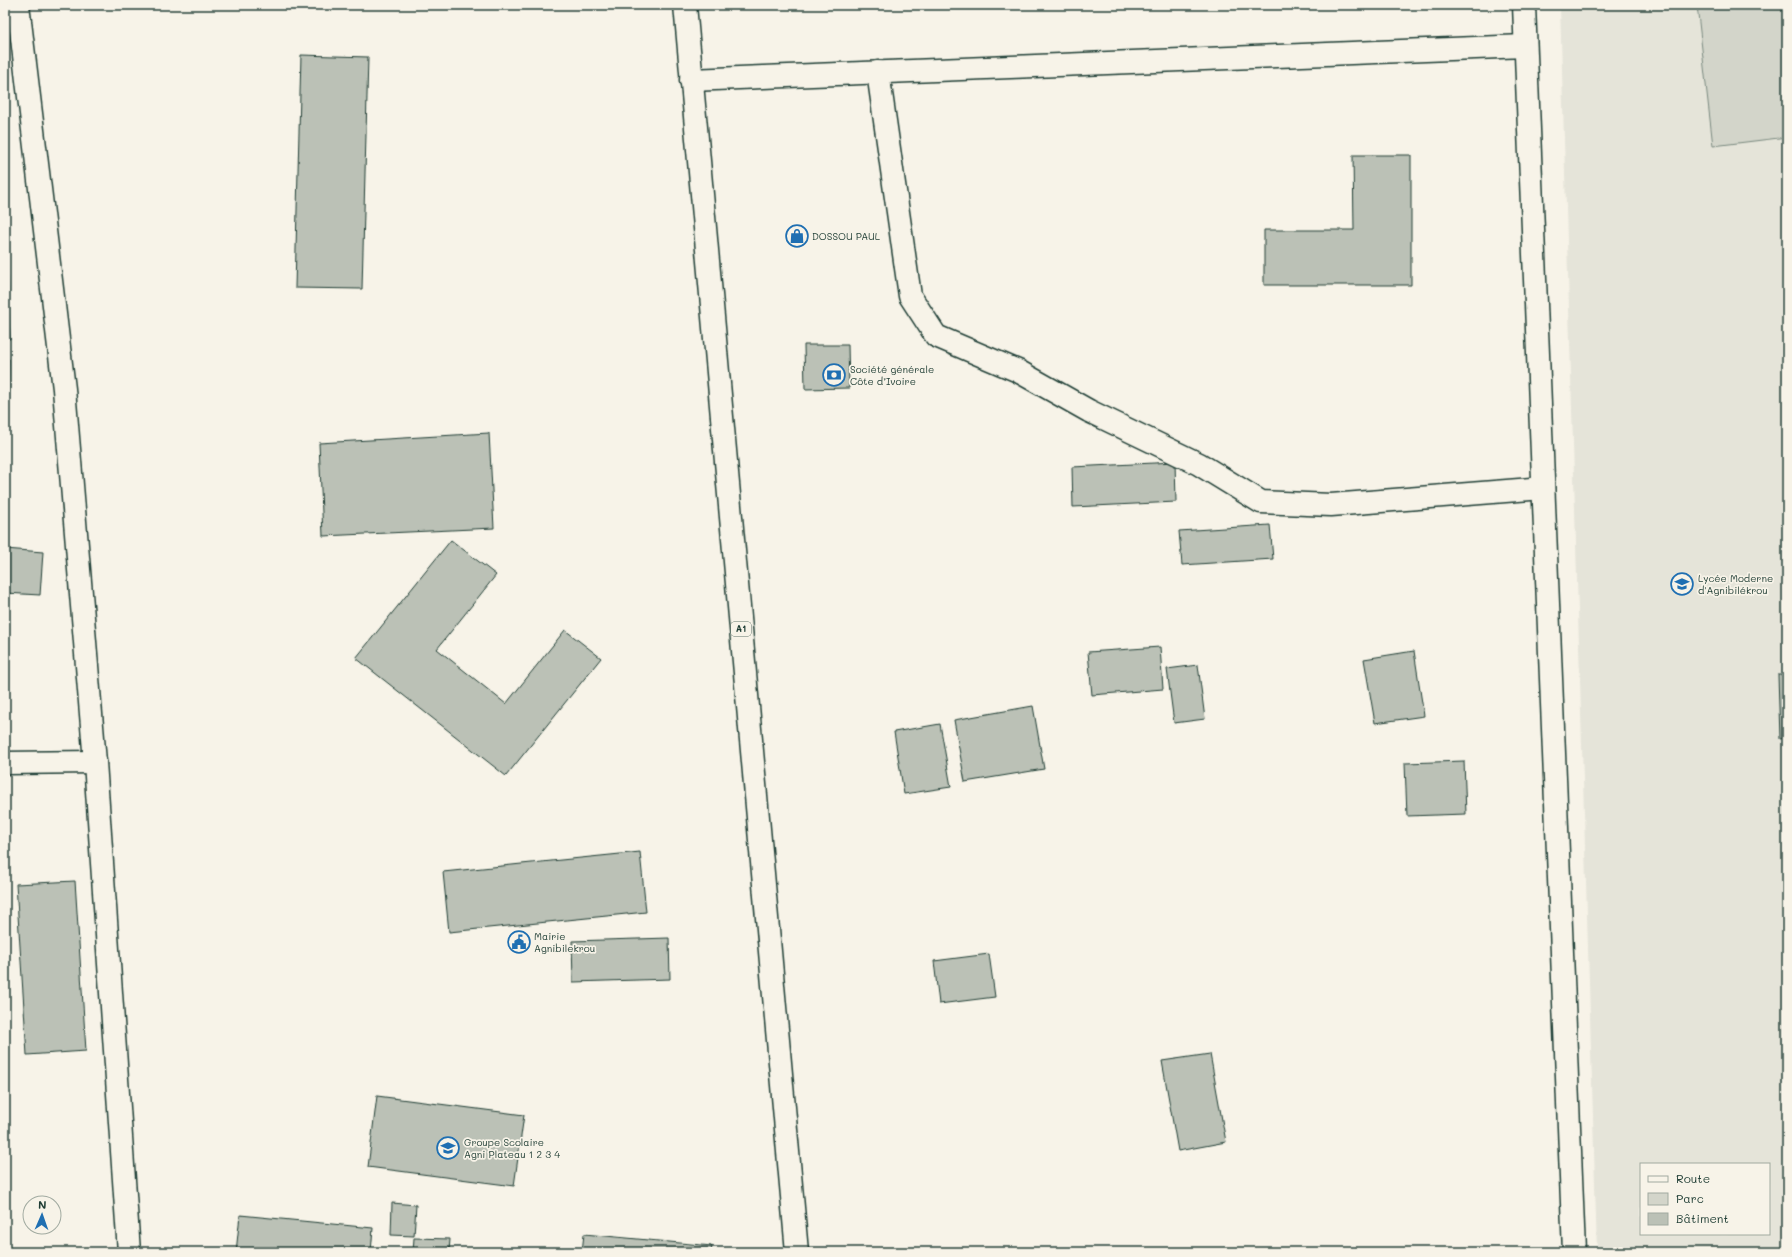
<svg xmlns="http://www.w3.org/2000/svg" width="1792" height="1257" font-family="Mali,sans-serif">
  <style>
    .built { fill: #e5e4d9; fill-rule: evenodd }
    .green { fill: #d3d5ca; stroke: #79897f }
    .building { fill: #bbc1b6; stroke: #1f3d34 }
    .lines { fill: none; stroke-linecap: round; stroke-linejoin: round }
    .minor-casing { stroke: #1f3d34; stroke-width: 25 }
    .primary-casing { stroke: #1f3d34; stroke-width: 25 }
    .minor { stroke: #f7f3e8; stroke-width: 22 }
    .primary { stroke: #f7f3e8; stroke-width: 22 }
    .labels { text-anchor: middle; stroke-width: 3.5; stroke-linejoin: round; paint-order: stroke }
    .shield { fill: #f7f3e8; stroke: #60746a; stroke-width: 1 }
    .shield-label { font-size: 9px; font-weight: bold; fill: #1f3d34 }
    .poi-label { font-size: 10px; fill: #1f3d34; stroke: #f7f3e8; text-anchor: start }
  </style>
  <rect width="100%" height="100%" fill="#f7f3e8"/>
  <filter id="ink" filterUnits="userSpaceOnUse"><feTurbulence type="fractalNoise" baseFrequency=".025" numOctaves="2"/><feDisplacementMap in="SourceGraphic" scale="8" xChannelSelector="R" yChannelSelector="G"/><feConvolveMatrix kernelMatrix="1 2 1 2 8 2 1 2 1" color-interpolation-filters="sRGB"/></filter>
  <g filter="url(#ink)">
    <!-- built -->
    <path class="built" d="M 1560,5 L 1787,5 L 1787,1252 L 1597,1252 ZM 1641,1164 L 1769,1164 L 1769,1234 L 1641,1234 Z"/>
    <!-- green -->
    <path class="green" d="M 1697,5 L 1787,5 L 1787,137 L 1713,146 Z"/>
    <!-- building -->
    <g class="building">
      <path d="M 301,55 L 368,57 L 362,289 L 295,288 Z"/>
      <path d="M 1353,155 L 1411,155 L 1411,285 L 1264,285 L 1264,230 L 1354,230 Z"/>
      <path d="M 5,262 L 7,262 L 10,339 L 5,339 Z"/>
      <path d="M 804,345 L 848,345 L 849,388 L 805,389 Z"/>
      <path d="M 5,359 L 9,359 L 8,431 L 5,431 Z"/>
      <path d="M 489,433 L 494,528 L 323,536 L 319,443 Z"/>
      <path d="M 1175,462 L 1176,502 L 1073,507 L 1072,467 Z"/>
      <path d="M 1270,525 L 1273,559 L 1182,565 L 1179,531 Z"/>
      <path d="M 451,540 L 496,575 L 437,649 L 506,704 L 565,630 L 601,658 L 506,776 L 356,658 Z"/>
      <path d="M 5,549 L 43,552 L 40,595 L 5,593 Z"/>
      <path d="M 1160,647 L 1163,689 L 1092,695 L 1088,652 Z"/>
      <path d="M 1414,651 L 1424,716 L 1375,723 L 1364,659 Z"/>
      <path d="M 1198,665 L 1205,719 L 1174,723 L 1167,669 Z"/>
      <path d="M 1778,675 L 1787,675 L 1787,738 L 1780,739 Z"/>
      <path d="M 1033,706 L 1044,769 L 965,782 L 954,720 Z"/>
      <path d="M 940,724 L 951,787 L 904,794 L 894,732 Z"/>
      <path d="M 1464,761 L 1466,814 L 1407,816 L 1405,763 Z"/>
      <path d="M 640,852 L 646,912 L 449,932 L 443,872 Z"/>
      <path d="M 75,881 L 86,1051 L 27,1055 L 16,884 Z"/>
      <path d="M 669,938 L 670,979 L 573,982 L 572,941 Z"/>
      <path d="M 989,954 L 995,997 L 939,1004 L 934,961 Z"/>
      <path d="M 1210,1054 L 1226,1142 L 1178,1151 L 1162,1061 Z"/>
      <path d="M 377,1096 L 524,1115 L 514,1186 L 368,1167 Z"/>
      <path d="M 392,1203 L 416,1205 L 414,1236 L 391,1235 Z"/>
      <path d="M 240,1215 L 373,1228 L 371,1252 L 236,1252 Z"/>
      <path d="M 584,1234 L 712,1246 L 711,1252 L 582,1252 Z"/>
      <path d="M 414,1238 L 450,1239 L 449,1252 L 413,1252 Z"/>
    </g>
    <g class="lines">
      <!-- minor casing -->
      <g class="minor-casing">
        <g id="minor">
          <path d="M 18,5 L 64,389 L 95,762 L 129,1252"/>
          <path d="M 1524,5 L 1574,1252"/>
          <path d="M 878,72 L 910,296 L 936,336 L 1018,371 L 1089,411 L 1199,464 L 1261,502 L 1331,505 L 1543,488"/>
          <path d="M 691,80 L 1525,46"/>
          <path d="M 5,763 L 95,762"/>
        </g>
      </g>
      <!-- primary casing -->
      <g class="primary-casing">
        <path id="primary" d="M 685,5 L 797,1252"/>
      </g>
      <!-- minor -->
      <use href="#minor" class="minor"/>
      <!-- primary -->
      <use href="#primary" class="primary"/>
    </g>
  </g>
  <!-- icons -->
  <defs>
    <g id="shop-ring" transform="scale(1.15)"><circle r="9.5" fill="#f7f3e8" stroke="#1f6fb2" stroke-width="1.5"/><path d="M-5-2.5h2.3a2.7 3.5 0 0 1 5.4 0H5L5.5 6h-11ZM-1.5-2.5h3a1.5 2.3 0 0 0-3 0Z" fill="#1f6fb2"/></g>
    <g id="bank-ring" transform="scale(1.15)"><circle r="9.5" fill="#f7f3e8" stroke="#1f6fb2" stroke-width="1.5"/><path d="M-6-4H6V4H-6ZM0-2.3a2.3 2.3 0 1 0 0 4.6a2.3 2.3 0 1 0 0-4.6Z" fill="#1f6fb2"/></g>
    <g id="school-ring" transform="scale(1.15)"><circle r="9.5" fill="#f7f3e8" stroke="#1f6fb2" stroke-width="1.5"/><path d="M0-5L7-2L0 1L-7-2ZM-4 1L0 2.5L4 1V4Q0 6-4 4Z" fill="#1f6fb2"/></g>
    <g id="civic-ring" transform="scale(1.15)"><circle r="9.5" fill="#f7f3e8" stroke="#1f6fb2" stroke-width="1.5"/><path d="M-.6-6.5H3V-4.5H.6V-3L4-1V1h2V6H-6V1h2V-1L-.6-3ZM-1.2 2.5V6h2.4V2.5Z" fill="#1f6fb2"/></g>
  </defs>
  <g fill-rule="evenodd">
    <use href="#shop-ring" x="797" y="236"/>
    <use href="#bank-ring" x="834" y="375"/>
    <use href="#school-ring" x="1682" y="584"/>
    <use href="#civic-ring" x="519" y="942"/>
    <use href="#school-ring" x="448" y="1148"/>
  </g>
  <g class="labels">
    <!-- shield labels -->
    <rect class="shield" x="731" y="622" width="20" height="14" rx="3"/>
    <g class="shield-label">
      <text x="741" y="632">A1</text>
    </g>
    <!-- poi labels -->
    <g class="poi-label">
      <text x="812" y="240">DOSSOU PAUL</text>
      <text x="850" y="373">Société générale<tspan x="850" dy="12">Côte d’Ivoire</tspan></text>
      <text x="1698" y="582">Lycée Moderne<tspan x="1698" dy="12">d'Agnibilékrou</tspan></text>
      <text x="534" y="940">Mairie<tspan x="534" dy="12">Agnibilekrou</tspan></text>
      <text x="464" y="1146">Groupe Scolaire<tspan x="464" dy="12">Agni Plateau 1 2 3 4</tspan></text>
    </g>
  </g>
  <!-- margin -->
  <rect width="1792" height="1257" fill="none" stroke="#f7f3e8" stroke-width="20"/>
  <rect x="10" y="10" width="1772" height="1237" fill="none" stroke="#1f3d34" stroke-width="1.5" filter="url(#ink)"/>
  <!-- legend -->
  <rect x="1640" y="1163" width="130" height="72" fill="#f7f3e8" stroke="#a1aaa0"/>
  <rect x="1648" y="1176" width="20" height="6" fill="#f7f3e8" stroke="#a1aaa0"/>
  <text x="1676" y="1183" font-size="12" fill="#1f3d34">Route</text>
  <rect x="1648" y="1193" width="20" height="12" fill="#d3d5ca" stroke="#a1aaa0"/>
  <text x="1676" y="1203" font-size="12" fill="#1f3d34">Parc</text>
  <rect x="1648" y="1213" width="20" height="12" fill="#bbc1b6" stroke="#a1aaa0"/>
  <text x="1676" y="1223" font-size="12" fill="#1f3d34">Bâtiment</text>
  <!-- north arrow -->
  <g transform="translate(42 1215) rotate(2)"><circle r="19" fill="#f7f3e8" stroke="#a1aaa0"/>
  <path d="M0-3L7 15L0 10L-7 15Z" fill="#1f6fb2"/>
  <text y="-6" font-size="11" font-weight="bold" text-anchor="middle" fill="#1f3d34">N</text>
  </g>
</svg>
